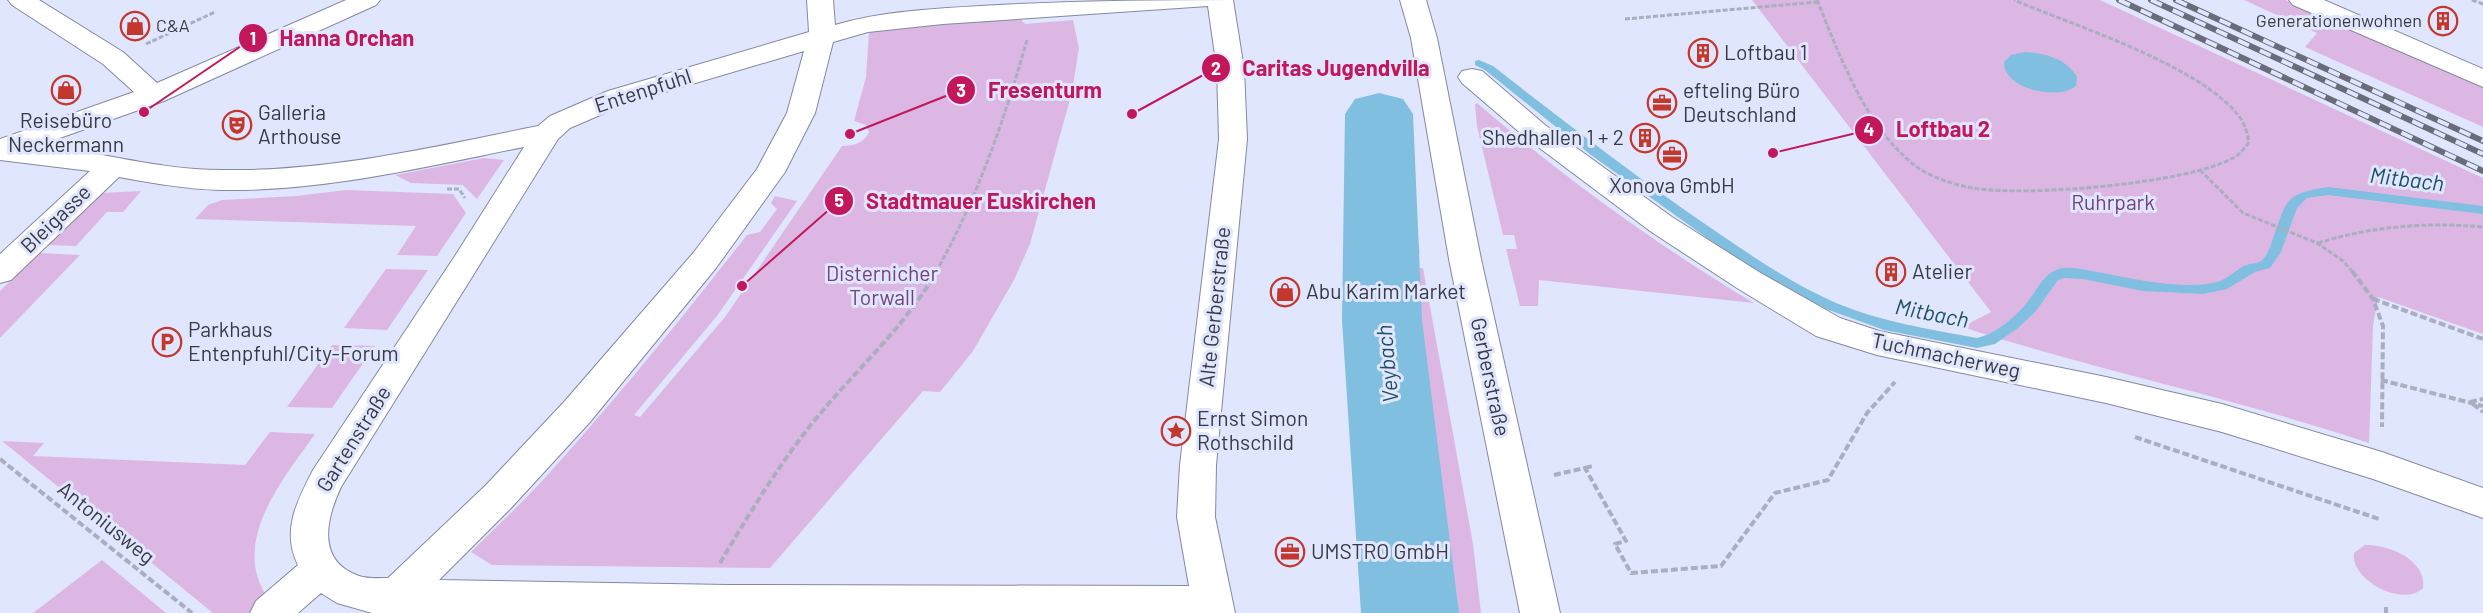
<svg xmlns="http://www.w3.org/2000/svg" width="2483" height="613" font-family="Barlow,sans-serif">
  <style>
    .green { fill: #ddb7e4 }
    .water { fill: #80bfdf }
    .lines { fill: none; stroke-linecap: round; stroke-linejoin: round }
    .stream { fill: #80bfdf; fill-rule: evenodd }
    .river { fill: #80bfdf; fill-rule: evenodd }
    .minor-casing { stroke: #84899f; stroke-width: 2 }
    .path-far1 { stroke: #a9aec1; stroke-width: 3; stroke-dasharray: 5 2; stroke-linecap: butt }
    .path { stroke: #a9aec1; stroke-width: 4; stroke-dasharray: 7 3; stroke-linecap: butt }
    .minor { fill: #fff; fill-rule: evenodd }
    .rail-casing { stroke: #696c79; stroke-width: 6 }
    .rail { stroke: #e0e6fe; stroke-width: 4; stroke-dasharray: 12; stroke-linecap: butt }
    .labels { text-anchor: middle; stroke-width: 6; stroke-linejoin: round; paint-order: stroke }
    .far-poi-label { font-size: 18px; fill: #383a43; stroke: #e0e6fe; text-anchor: end }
    .poi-label { font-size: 21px; fill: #383a43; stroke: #e0e6fe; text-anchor: start }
    .street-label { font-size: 21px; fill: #383a43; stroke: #e0e6fe }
    .park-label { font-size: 21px; fill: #73417c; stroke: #e0e6fe }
    .water-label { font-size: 22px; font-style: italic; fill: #1e5067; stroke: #e0e6fe }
    .leader { fill: none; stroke: #c2185b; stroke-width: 2 }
    .callout-dot { fill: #c2185b; stroke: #e0e6fe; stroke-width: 2 }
    .mark-label { font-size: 18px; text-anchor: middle; font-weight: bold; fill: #fff }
    .callout-label { font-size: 22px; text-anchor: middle; font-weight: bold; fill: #c2185b; stroke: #e0e6fe; stroke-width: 6; stroke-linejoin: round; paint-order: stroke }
  </style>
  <rect width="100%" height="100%" fill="#e0e6fe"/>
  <!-- green -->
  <g class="green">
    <path d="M 1752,0 L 2100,0 L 2483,178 L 2483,334 L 2378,297 L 2373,326 L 2369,443 C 2235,398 2096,370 1962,327 L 1991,312 Z"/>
    <path d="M 2244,0 L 2285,0 L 2483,88 L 2483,127 L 2305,47 L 2317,33 Z"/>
    <path d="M 1020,18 L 1025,24 L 1073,20 L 1079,48 L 1072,92 L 1030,244 L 1014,280 L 973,351 L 940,392 L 923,391 L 770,568 L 492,565 L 471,552 C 495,528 520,505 542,481 C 614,402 681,319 747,235 L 760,232 L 777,209 L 771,203 L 775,196 L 797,201 L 717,316 L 634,415 L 640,417 L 725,317 L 842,146 C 853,146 865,143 869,132 L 866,125 L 854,121 L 866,77 L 869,32 L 899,27 Z"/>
    <path d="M 1477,103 C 1563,177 1657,245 1754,303 L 1539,280 L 1538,306 L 1520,306 L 1506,249 L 1517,249 L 1514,235 L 1503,235 L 1477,126 L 1475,104 Z"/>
    <path d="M 1353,113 L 1396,115 L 1420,253 L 1409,253 L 1411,268 L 1423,268 L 1473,544 L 1481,613 L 1372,613 L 1353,339 Z"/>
    <path d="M 484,158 L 504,160 L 477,199 L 463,185 L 411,183 L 395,175 Z"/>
    <path d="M 346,190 L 453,194 L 466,213 L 437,256 L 397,255 L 416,226 L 195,219 L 208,205 L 222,200 L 296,196 Z"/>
    <path d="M 141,191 L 123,212 L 107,212 L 76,246 L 47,245 L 102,193 Z"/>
    <path d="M 38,253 L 80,255 L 0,338 L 0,291 Z"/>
    <path d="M 386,269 L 428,270 L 387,330 L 344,328 Z"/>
    <path d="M 332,345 L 375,346 L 332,408 L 287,407 Z"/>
    <path d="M 270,432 L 315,434 C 284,478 231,540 266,595 L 249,613 L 213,613 L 2,441 L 44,443 L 33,456 L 245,465 Z"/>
    <path d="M 2365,545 C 2388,544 2427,560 2423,588 C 2403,608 2350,580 2354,553 Z"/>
    <path d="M 102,560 L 166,613 L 33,613 Z"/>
  </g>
  <!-- water -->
  <path class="water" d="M 2025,52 C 2044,53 2067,59 2077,77 L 2076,86 C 2058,101 2003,89 2004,62 L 2011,55 Z"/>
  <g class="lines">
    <!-- stream -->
    <path class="stream" d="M 1479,60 L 1493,66 C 1557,116 1622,166 1689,213 C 1736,245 1784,280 1836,303 C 1881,322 1929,329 1977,338 C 1995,334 2013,319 2025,305 C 2037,292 2043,271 2063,268 C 2078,267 2094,272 2108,274 C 2137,280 2189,290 2217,282 C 2227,279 2235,271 2244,266 C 2249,263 2257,264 2261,261 C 2267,256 2270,248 2272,241 C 2287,200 2283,194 2328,187 L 2483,206 L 2483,214 L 2328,195 L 2307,198 L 2297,208 L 2281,252 L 2270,268 L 2255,272 L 2227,289 L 2203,294 L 2143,291 L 2083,279 L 2064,278 L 2058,280 L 2036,311 L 2018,328 L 1995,344 L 1977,348 L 1884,330 L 1826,309 L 1779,284 L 1724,250 L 1591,155 L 1485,70 L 1475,65 L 1475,61 Z"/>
    <!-- river -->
    <path class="river" d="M 1379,93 L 1403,99 L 1413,114 L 1422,320 L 1459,613 L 1361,613 L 1342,320 L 1345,114 L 1355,99 Z"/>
    <!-- minor casing -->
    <g class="minor-casing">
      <g id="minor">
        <path d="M 8,0 L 39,0 L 123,52 L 157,83 L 346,0 L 380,0 L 376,5 L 164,101 L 40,145 C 100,152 160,170 221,170 C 328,172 433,147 538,126 L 550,116 L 608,91 L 809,32 L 807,0 L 833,0 L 835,25 C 882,11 931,9 980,6 C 1064,1 1148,0 1233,0 L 1244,69 L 1247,139 L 1216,465 L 1215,517 L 1235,613 L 372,613 L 337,603 L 321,593 L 298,613 L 250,613 L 256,601 L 298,565 C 281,531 297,501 313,470 L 455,256 L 524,147 C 424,167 322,192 220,190 C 186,189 152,183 119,177 L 11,280 L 0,283 L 0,254 L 90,171 L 0,160 L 0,139 L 134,92 L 103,64 L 12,5 ZM 1208,6 L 1217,69 L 1219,139 L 1180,465 L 1177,517 L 1189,586 L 728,585 L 439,580 L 511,508 L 590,422 L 716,268 L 785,172 L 815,113 L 833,42 L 868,32 L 943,24 ZM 804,51 L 787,113 L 757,169 L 694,252 L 564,402 L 485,486 L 388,578 C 379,578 368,579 359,576 C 316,561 326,519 341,487 L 558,139 L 570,128 L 628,103 Z"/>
        <path d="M 1400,0 L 1426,0 L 1437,38 L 1481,259 L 1560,613 L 1520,613 L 1449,259 L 1411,38 Z"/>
        <path d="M 2289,0 L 2324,0 L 2483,69 L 2483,87 L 2293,5 Z"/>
        <path d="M 1472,69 L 1482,71 L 1545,125 L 1672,217 L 1759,272 L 1840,318 L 1879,331 L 2106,377 L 2222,404 L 2382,452 L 2483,488 L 2483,518 L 2373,479 L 2222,432 L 2106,403 L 1877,355 L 1816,336 L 1737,288 L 1650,231 L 1525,137 L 1462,83 L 1458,77 L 1462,71 Z"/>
      </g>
    </g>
    <!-- path-far1 -->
    <g class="path-far1">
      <path d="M 1817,0 C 1840,56 1864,124 1913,164 C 1929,177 1952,184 1972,188 C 2026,197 2186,184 2233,158 C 2240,155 2244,148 2249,142 C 2247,133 2245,124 2239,116 C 2199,65 2075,26 2014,0"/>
      <path d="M 2472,0 L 2483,4"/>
      <path d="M 1625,19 L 1817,2"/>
      <path d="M 146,44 L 215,12"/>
      <path d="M 2200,170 L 2243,213 L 2317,243 L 2343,261 L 2353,272"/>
      <path d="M 447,189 L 459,189 L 465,198"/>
      <path d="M 2318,243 C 2373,226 2426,222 2483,227"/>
      <path d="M 936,272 C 977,199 1004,121 1027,40"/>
    </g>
    <!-- path -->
    <g class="path">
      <path d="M 2352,271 L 2373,299 L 2383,326 L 2382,427"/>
      <path d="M 2373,299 L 2483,339"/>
      <path d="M 2381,380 L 2483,406"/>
      <path d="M 2470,402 L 2483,399"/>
      <path d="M 2473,404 L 2483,412"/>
      <path d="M 2135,437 L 2379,519"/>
      <path d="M 0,459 L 192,613"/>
      <path d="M 1585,468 L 1592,466"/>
      <path d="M 1554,475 L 1585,468 L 1626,541 L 1615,544 L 1631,573 L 1721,566 L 1775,493 L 1828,480 L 1867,413 L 1895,382"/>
      <path d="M 720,563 C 748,516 776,469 810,426 C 852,373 903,330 937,271"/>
      <path d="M 2386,607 L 2386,613"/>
    </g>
    <!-- minor -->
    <use href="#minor" class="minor"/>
    <!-- rail casing -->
    <g class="rail-casing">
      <g id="rail">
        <path d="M 2119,0 L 2483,171"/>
        <path d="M 2151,0 L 2483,154"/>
        <path d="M 2176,0 L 2483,141"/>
      </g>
    </g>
    <!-- rail -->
    <use href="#rail" class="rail"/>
  </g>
  <!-- icons -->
  <defs>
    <g id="building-ring" transform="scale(1.5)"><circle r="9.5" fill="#e0e6fe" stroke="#c4372c" stroke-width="1.5"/><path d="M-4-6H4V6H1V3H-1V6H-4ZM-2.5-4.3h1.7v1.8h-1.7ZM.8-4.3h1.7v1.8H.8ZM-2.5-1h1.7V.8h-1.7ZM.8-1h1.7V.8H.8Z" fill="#c4372c"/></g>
    <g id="shop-ring" transform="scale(1.5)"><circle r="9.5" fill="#e0e6fe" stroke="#c4372c" stroke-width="1.5"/><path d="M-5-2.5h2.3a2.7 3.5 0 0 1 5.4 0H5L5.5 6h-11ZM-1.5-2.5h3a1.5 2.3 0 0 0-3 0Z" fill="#c4372c"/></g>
    <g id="office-ring" transform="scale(1.5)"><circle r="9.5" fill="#e0e6fe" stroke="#c4372c" stroke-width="1.5"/><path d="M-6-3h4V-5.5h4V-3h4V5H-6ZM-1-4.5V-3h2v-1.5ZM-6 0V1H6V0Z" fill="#c4372c"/></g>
    <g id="theatre-ring" transform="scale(1.5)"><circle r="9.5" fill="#e0e6fe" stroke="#c4372c" stroke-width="1.5"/><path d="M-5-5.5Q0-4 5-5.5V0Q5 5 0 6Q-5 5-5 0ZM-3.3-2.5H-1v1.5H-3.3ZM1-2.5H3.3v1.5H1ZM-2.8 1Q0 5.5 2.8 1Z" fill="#c4372c"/></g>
    <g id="parking-ring" transform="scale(1.5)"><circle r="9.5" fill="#e0e6fe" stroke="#c4372c" stroke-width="1.5"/><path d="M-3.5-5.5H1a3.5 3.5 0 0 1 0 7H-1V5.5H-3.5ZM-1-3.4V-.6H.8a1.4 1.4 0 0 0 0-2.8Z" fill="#c4372c"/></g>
    <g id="sight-ring" transform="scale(1.5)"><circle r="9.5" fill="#e0e6fe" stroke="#c4372c" stroke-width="1.5"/><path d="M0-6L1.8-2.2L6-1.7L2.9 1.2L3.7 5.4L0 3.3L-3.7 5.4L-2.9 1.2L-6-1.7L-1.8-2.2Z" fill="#c4372c"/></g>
  </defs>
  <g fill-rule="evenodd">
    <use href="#building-ring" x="2443" y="21"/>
    <use href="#shop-ring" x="135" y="26"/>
    <use href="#building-ring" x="1703" y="53"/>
    <use href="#shop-ring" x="66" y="90"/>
    <use href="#office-ring" x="1662" y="103"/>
    <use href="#theatre-ring" x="237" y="125"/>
    <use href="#building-ring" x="1645" y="138"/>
    <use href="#office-ring" x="1672" y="155"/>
    <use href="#building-ring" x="1891" y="272"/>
    <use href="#shop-ring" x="1285" y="292"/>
    <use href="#parking-ring" x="167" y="342"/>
    <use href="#sight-ring" x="1176" y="431"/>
    <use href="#office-ring" x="1290" y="552"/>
  </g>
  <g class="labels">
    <!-- far-poi labels -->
    <g class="far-poi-label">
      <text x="2422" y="27">Generationenwohnen</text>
      <text x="156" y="32" text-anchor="start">C&amp;A</text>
    </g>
    <!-- poi labels -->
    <g class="poi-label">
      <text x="1724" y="60">Loftbau 1</text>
      <text x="1683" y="98">efteling Büro<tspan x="1683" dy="24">Deutschland</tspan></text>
      <text x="258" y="120">Galleria<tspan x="258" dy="24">Arthouse</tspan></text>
      <text x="66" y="128" text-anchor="middle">Reisebüro<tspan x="66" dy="24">Neckermann</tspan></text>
      <text x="1624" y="145" text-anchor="end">Shedhallen 1 + 2</text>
      <text x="1672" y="193" text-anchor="middle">Xonova GmbH</text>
      <text x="1912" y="279">Atelier</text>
      <text x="1306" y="299">Abu Karim Market</text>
      <text x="188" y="337">Parkhaus<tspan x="188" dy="24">Entenpfuhl/City-Forum</tspan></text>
      <text x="1197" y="426">Ernst Simon<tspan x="1197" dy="24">Rothschild</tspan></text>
      <text x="1311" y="559">UMSTRO GmbH</text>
    </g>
    <!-- street labels -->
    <g class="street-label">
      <text transform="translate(643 91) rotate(-18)" y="7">Entenpfuhl</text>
      <text transform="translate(56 219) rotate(-44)" y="7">Bleigasse</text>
      <text transform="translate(1215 307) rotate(-84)" y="7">Alte Gerberstraße</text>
      <text transform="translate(1946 356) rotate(12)" y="7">Tuchmacherweg</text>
      <text transform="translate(1490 377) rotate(78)" y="7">Gerberstraße</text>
      <text transform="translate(354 439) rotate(-58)" y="7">Gartenstraße</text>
      <text transform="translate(106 523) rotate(39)" y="7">Antoniusweg</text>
    </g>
    <!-- park labels -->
    <g class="park-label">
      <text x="2113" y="210">Ruhrpark</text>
      <text x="882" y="281">Disternicher<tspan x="882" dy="24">Torwall</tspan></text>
    </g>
    <!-- water labels -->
    <g class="water-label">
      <text transform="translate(2407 179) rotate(7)" y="8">Mitbach</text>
      <text transform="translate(1932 313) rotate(11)" y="8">Mitbach</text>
      <text transform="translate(1387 364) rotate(-95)" y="8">Veybach</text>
    </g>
  </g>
  <!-- callouts -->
  <path class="leader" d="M144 112L253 38M1132 114L1216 68M850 134L961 90M1773 153L1869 130M742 286L839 201"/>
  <g class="callout-dot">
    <circle cx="144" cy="112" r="6"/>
    <circle cx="1132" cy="114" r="6"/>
    <circle cx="850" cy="134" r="6"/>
    <circle cx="1773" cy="153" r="6"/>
    <circle cx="742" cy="286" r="6"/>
    <circle cx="253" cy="38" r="15"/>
    <circle cx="1216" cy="68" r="15"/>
    <circle cx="961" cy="90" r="15"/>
    <circle cx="1869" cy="130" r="15"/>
    <circle cx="839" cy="201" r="15"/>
  </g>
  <g class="mark-label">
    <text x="253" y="45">1</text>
    <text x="1216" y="75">2</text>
    <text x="961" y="97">3</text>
    <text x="1869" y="136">4</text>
    <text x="839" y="207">5</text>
  </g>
  <g class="callout-label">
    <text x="347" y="46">Hanna Orchan</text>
    <text x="1336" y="76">Caritas Jugendvilla</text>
    <text x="1045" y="98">Fresenturm</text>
    <text x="1943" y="137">Loftbau 2</text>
    <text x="981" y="209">Stadtmauer Euskirchen</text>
  </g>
</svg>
